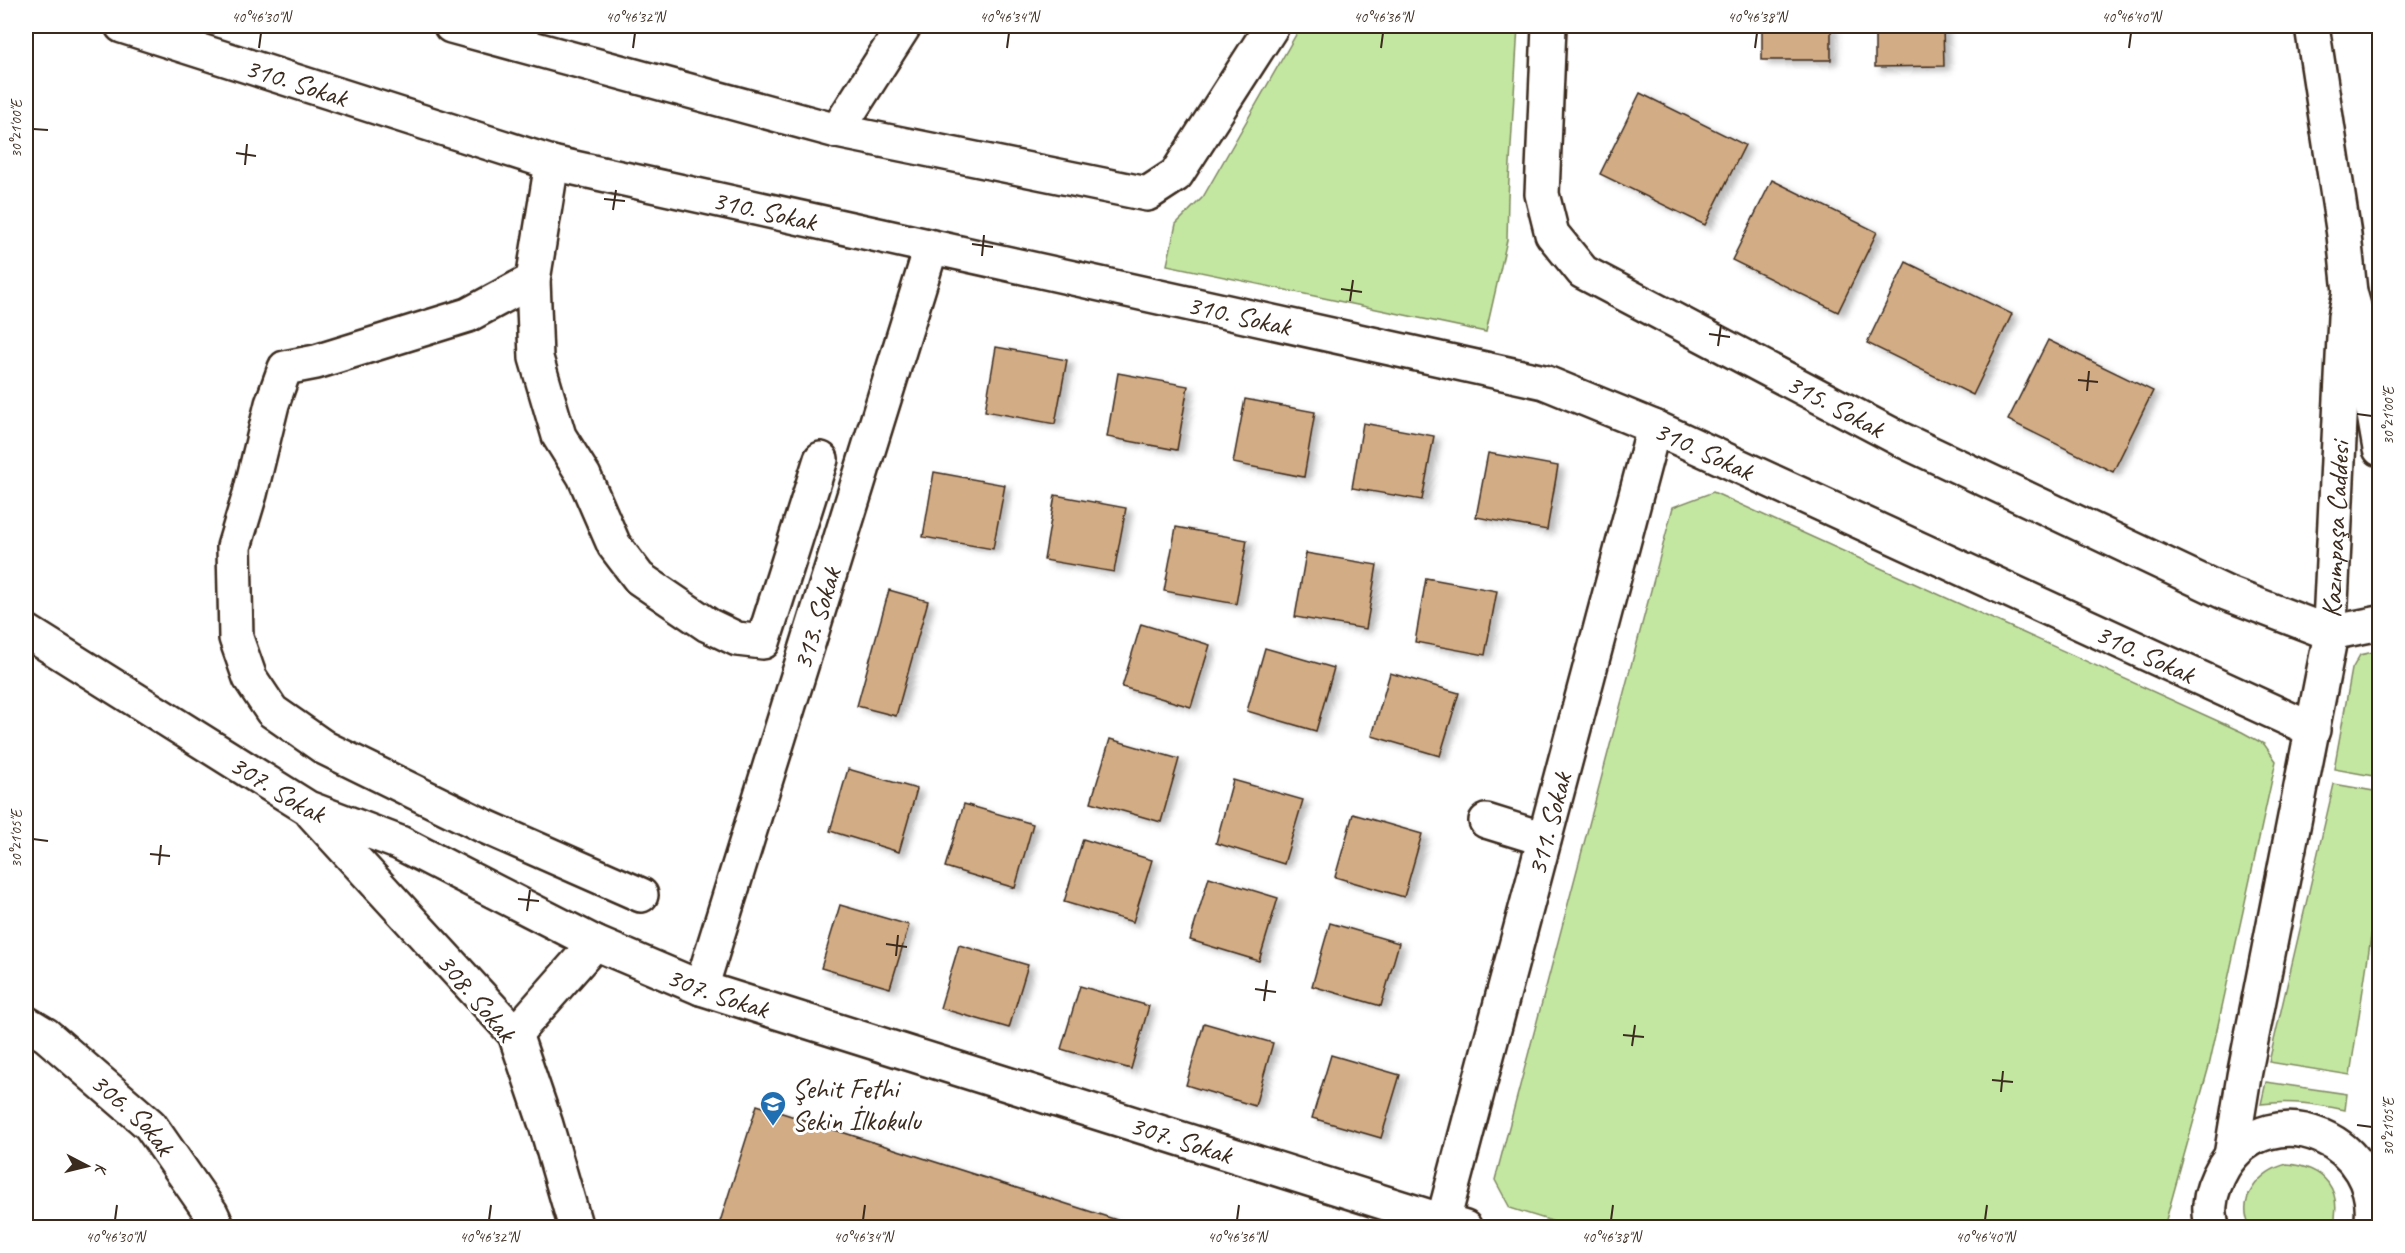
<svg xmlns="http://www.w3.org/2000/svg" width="2405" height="1253" font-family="Caveat,sans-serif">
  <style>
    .green { fill: #c3e7a1; stroke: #7f8860; stroke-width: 1.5 }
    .building { fill: #d2ac84; stroke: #3b2a1e; stroke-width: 1.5; filter: url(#shadow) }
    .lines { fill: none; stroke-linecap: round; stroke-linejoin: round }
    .minor-casing { stroke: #3b2a1e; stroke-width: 38 }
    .major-casing { stroke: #3b2a1e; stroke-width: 38 }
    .minor { stroke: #fff; stroke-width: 33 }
    .major { stroke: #fff; stroke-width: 33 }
    .ticks { fill: none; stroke: #3b2a1e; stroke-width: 2 }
    .labels { text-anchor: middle; stroke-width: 6; stroke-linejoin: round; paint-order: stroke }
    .street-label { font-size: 28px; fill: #3b2a1e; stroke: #fff }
    .poi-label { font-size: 28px; fill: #3b2a1e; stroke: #fff; text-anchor: start }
    .neatline { fill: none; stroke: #3b2a1e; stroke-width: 2 }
    .ticks-label { font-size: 15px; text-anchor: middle; fill: #3b2a1e }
  </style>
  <defs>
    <filter id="shadow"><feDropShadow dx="6" dy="4" stdDeviation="3" flood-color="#0004"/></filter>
  </defs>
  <rect width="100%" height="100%" fill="#fff"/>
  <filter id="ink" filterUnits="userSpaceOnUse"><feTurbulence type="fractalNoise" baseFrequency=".0167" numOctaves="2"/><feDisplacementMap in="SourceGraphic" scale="12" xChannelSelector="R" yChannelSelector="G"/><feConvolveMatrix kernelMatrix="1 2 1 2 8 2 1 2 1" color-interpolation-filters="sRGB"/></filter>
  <g filter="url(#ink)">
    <!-- green -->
    <g class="green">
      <path d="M 1301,26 L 1518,26 L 1508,197 L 1507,240 L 1486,332 L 1167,265 L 1176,224 L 1203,197 Z"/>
      <path d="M 1713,492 L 2242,732 L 2264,744 L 2276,761 L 2209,1066 L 2164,1227 L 1574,1228 L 1510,1208 L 1495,1180 L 1673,507 Z"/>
      <path d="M 2373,652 L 2379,657 L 2379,777 L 2334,769 L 2352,669 L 2360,655 Z"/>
      <path d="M 2334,784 L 2379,792 L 2379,884 L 2350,1075 L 2269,1062 Z"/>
      <path d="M 2266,1082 L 2347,1094 L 2345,1110 C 2316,1104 2291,1100 2261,1104 Z"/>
      <path d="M 2287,1164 C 2325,1167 2343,1190 2333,1227 L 2250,1227 C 2236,1198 2260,1171 2287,1164 Z"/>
    </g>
    <!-- building -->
    <g class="building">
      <rect x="1762" y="26" width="69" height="34"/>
      <path d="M 1875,26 L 1943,26 L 1944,66 L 1875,67 Z"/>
      <path d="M 1640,93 L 1745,145 L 1705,225 L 1600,174 Z"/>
      <path d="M 1772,180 L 1877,232 L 1838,312 L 1732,260 Z"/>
      <path d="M 1906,262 L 2012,314 L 1973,395 L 1867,343 Z"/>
      <path d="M 2048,340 L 2153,391 L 2113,472 L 2008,420 Z"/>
      <path d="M 996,347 L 1067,360 L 1055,424 L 985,411 Z"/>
      <path d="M 1118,373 L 1188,386 L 1177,450 L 1107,437 Z"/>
      <path d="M 1245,399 L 1315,412 L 1304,477 L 1233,463 Z"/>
      <path d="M 1363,423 L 1434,436 L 1422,500 L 1352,488 Z"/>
      <path d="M 1488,453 L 1558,466 L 1547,530 L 1476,517 Z"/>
      <path d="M 934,472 L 1005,485 L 993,549 L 923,537 Z"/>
      <path d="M 1055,495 L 1126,508 L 1114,572 L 1044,560 Z"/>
      <path d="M 1176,527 L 1247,540 L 1236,604 L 1164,591 Z"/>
      <path d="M 1306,553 L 1377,565 L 1366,629 L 1295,617 Z"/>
      <path d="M 1426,578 L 1497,591 L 1485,655 L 1415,642 Z"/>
      <path d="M 889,590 L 928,601 L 896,716 L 857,706 Z"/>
      <path d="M 1141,624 L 1210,645 L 1191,707 L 1122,687 Z"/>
      <path d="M 1265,648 L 1334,668 L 1316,731 L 1247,711 Z"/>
      <path d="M 1390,673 L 1459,693 L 1440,756 L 1372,736 Z"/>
      <path d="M 1110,739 L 1179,759 L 1161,822 L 1091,802 Z"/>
      <path d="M 848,769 L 917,789 L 899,852 L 830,831 Z"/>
      <path d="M 1233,780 L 1303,800 L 1284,864 L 1216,843 Z"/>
      <path d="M 964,804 L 1033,824 L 1015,888 L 945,867 Z"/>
      <path d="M 1353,814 L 1422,834 L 1404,897 L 1335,877 Z"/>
      <path d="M 1083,839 L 1152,860 L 1133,922 L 1064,902 Z"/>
      <path d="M 1209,877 L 1278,898 L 1259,961 L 1190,940 Z"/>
      <path d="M 840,905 L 909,925 L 890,988 L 821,968 Z"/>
      <path d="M 1330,923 L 1399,943 L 1381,1006 L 1312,986 Z"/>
      <path d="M 959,945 L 1028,965 L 1009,1028 L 940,1008 Z"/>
      <path d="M 1080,986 L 1149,1006 L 1131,1069 L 1061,1049 Z"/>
      <path d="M 1204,1023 L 1273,1043 L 1255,1106 L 1186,1085 Z"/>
      <path d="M 1331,1055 L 1400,1075 L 1381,1138 L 1312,1118 Z"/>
      <path d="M 757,1105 L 1142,1228 L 718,1228 Z"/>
    </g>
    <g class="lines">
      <!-- minor casing -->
      <g class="minor-casing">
        <g id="minor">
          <path id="s1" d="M 122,26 L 552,163 L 1544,382 L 1654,427 L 2313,730"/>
          <path d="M 451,26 L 837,131 L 1147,194 L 1176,175 L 1272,26"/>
          <path id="s2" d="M 1549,26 L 1542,194 L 1552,234 L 1583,272 L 1900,439 L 2226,593 L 2330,633"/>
          <path d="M 837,131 L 904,26"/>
          <path d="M 552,163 L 533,280 L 536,358 L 559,436 L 584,476 L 614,545 L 639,578 L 708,625 L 737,639 L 763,642 L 821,459"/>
          <path d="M 533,280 L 468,315 L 316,362 L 285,368 L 272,404 L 250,494 L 234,547 L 236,638 L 250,678 L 272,711 L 325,748 L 484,826 L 641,895"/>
          <path id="s3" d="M 26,631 L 308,808 L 400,843 L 595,943 L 701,988 L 1465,1228"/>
          <path d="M 313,814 L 515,1034 L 546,1125 L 576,1228"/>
          <path d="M 1486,821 L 1544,839"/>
          <path id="s4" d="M 701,988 L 931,248"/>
          <path id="s5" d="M 26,1023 L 46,1035 L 150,1125 L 211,1213 L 218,1228"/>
          <path d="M 515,1034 L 595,943"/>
          <path id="s6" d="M 1443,1221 L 1654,427"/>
        </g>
      </g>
      <!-- major casing -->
      <g class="major-casing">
        <g id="major">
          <path d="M 2312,26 L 2344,235 L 2350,292 L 2357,317 L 2380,449"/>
          <path d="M 2330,633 L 2380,623"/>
          <path id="s7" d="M 2231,1156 L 2244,1076 L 2329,644 L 2345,317 L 2350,292"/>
          <path d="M 2212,1228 C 2211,1220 2209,1212 2210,1205 C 2211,1191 2217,1178 2224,1166 C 2272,1091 2386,1141 2371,1228"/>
        </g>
      </g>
      <!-- minor -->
      <use href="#minor" class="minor"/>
      <!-- major -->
      <use href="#major" class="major"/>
    </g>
  </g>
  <!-- ticks -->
  <path class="ticks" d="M 259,48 L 261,33M 633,48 L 635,33M 1007,48 L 1009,33M 1381,48 L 1383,33M 1755,48 L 1757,33M 2129,48 L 2131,33M 33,129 L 48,130M 236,153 L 256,156M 245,165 L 247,144M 604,199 L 625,201M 613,210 L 616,190M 972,244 L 993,247M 982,256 L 984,235M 1341,289 L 1362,292M 1350,301 L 1353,280M 1709,334 L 1730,337M 1718,346 L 1721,325M 2078,380 L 2098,382M 2087,391 L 2089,371M 2357,414 L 2372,416M 33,839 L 48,841M 150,854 L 170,856M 159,865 L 161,845M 518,899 L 539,901M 527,911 L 530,890M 886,944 L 907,947M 896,956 L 898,935M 1255,989 L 1276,992M 1264,1001 L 1267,980M 1623,1035 L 1644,1037M 1632,1046 L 1635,1025M 1992,1080 L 2013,1082M 2001,1092 L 2003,1071M 2357,1125 L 2372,1127M 115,1220 L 117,1205M 489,1220 L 491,1205M 863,1220 L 865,1205M 1237,1220 L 1239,1205M 1611,1220 L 1613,1205M 1985,1220 L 1987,1205"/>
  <!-- icons -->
  <defs>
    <g id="school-pin" transform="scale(1.35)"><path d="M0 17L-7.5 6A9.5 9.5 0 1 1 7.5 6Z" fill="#1f6fb2" stroke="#fff"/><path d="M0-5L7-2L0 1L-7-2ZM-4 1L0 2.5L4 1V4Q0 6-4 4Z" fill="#fff"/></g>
  </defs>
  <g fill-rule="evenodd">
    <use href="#school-pin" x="773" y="1104"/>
  </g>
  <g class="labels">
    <!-- street labels -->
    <g class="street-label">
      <text dy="10" stroke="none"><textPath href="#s1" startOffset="183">310. Sokak</textPath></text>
      <text dy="10" stroke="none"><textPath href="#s1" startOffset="669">310. Sokak</textPath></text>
      <text dy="10" stroke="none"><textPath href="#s1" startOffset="1155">310. Sokak</textPath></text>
      <text dy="10" stroke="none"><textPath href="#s2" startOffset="544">315. Sokak</textPath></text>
      <text dy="10" stroke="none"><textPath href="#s1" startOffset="1641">310. Sokak</textPath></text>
      <text dy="10" stroke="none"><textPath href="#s7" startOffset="636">Kazımpaşa Caddesi</textPath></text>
      <text dy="10" stroke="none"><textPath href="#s4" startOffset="387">313. Sokak</textPath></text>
      <text dy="10" stroke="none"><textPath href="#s1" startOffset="2127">310. Sokak</textPath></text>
      <text dy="10" stroke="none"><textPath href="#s3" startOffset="297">307. Sokak</textPath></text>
      <text dy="10" stroke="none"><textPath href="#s6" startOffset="411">311. Sokak</textPath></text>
      <text dy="10" stroke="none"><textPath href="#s3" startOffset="783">307. Sokak</textPath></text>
      <text transform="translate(477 997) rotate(50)" y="10">308. Sokak</text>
      <text dy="10" stroke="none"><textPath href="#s5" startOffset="141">306. Sokak</textPath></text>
      <text dy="10" stroke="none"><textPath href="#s3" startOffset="1269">307. Sokak</textPath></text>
    </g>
    <!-- poi labels -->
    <g class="poi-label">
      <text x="792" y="1098">Şehit Fethi<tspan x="792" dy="32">Sekin İlkokulu</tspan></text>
    </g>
  </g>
  <!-- margin -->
  <rect width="2405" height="1253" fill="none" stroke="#fff" stroke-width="66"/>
  <!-- north arrow -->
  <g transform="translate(87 1166) rotate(97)" stroke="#ffffff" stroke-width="4.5" paint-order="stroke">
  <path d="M0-4.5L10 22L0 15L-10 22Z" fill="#3b2a1e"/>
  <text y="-9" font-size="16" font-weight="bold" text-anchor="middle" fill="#3b2a1e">K</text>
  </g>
  <rect x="33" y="33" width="2339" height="1187" class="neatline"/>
  <g class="ticks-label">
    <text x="261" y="22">40°46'30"N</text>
    <text x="635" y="22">40°46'32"N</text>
    <text x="1009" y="22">40°46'34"N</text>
    <text x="1383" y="22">40°46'36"N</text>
    <text x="1757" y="22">40°46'38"N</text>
    <text x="2131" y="22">40°46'40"N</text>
    <text transform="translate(16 129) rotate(-90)" y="5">30°21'00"E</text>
    <text transform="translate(2388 416) rotate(-90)" y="5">30°21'00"E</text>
    <text transform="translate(16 839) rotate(-90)" y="5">30°21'05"E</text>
    <text transform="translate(2388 1127) rotate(-90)" y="5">30°21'05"E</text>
    <text x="115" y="1242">40°46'30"N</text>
    <text x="489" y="1242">40°46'32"N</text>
    <text x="863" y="1242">40°46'34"N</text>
    <text x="1237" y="1242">40°46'36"N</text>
    <text x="1611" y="1242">40°46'38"N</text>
    <text x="1985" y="1242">40°46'40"N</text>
  </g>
</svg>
